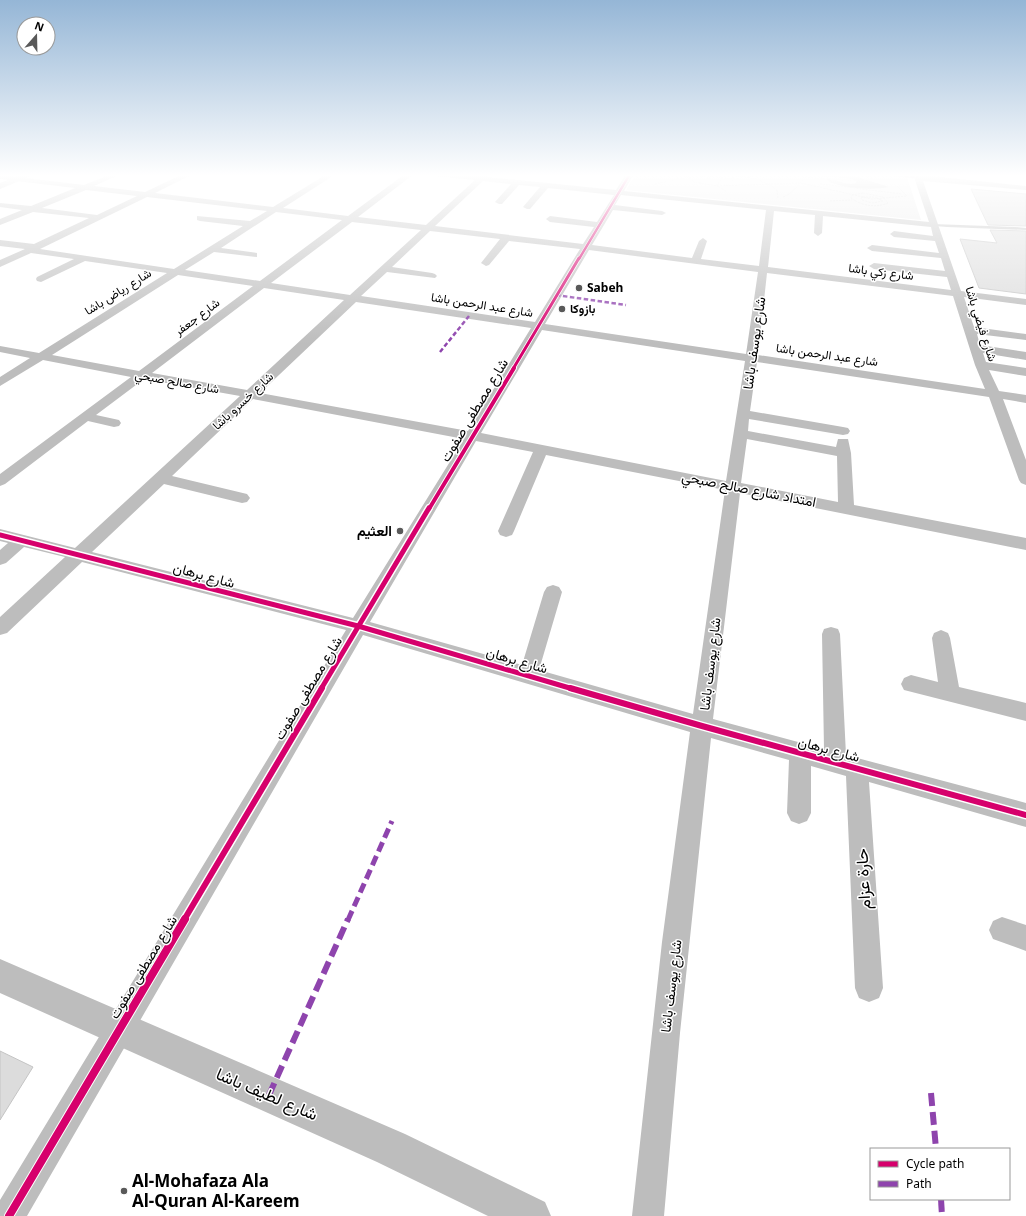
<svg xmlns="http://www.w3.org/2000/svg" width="1026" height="1216" font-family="'Noto Sans',Vazirmatn,sans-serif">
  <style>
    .green { fill: #e8e8e8 }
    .water { fill: #bababa }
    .building { fill: #dcdcdc; stroke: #c4c4c4 }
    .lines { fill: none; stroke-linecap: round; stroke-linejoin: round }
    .path { stroke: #b8b8b8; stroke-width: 1; stroke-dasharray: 0.5 1; stroke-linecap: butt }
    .service { fill: #bdbdbd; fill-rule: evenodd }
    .pedestrian { fill: #bdbdbd; fill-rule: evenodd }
    .minor { fill: #bdbdbd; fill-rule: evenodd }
    .tertiary { fill: #bdbdbd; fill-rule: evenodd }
    .quiet-far3 { stroke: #8e44ad; stroke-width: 2; stroke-dasharray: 3.5 2; stroke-linecap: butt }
    .quiet-far2 { stroke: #8e44ad; stroke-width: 2.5; stroke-dasharray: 4.5 2.5; stroke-linecap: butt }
    .quiet-far1 { stroke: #8e44ad; stroke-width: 5; stroke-dasharray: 10 5; stroke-linecap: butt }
    .quiet { stroke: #8e44ad; stroke-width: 6; stroke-dasharray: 13 6; stroke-linecap: butt }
    .cycleway-far5-casing { stroke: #fff; stroke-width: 3.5 }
    .cycleway-far4-casing { stroke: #fff; stroke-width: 4.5 }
    .cycleway-far3-casing { stroke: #fff; stroke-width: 6 }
    .cycleway-far2-casing { stroke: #fff; stroke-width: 8 }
    .cycleway-far1-casing { stroke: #fff; stroke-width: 9 }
    .cycleway-casing { stroke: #fff; stroke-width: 10 }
    .cycleway-far5 { stroke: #d6006c; stroke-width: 2.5 }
    .cycleway-far4 { stroke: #d6006c; stroke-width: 3 }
    .cycleway-far3 { stroke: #d6006c; stroke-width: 4 }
    .cycleway-far2 { stroke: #d6006c; stroke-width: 5 }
    .cycleway-far1 { stroke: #d6006c; stroke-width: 6 }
    .cycleway { stroke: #d6006c; stroke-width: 8 }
    .poi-dot { fill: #595959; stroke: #fff; stroke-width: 1.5 }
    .labels { text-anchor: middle; stroke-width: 3; stroke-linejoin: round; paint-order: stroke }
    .far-street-label { font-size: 12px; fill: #000; stroke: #fff }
    .far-poi-label { font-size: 12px; font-weight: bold; fill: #000; stroke: #fff; text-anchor: start }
    .street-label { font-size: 14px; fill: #000; stroke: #fff }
    .poi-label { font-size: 14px; font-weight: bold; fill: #000; stroke: #fff; text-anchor: end }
    .near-street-label { font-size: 17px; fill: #000; stroke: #fff }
    .near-poi-label { font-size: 17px; font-weight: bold; fill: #000; stroke: #fff; text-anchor: start }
  </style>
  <rect width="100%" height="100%" fill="#fff"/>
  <!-- green -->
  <path class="green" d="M 636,174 L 906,174 L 921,220 L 626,190 Z"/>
  <!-- water -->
  <path class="water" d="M 815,174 L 851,175 L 889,187 C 872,190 849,189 832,183 C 827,182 831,181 826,179 C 836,178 850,188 857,182 C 848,175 827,179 815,174 Z"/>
  <!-- building -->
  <g class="building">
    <path d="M 971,189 L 1026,194 L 1026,226 L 988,225 Z"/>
    <path d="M 990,230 L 1026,231 L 1026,294 L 979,288 L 960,239 L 997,243 Z"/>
    <path d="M 0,1051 L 33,1067 L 0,1120 Z"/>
  </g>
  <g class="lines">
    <!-- path -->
    <g class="path">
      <path d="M 676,174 L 688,177 L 694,182 L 717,186 L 801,183 L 872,199 L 907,196 L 897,186"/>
      <path d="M 695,174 L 701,175"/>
      <path d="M 708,174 L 707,178 L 715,181 L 732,181 L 733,176 L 727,174"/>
      <path d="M 723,174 L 717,186 L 726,191"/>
      <path d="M 813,174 L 822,178 L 821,184 L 902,194"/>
      <path d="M 863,174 L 873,179"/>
      <path d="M 706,176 L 745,180"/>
      <path d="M 732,176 C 748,176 764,180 777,190 L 778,199"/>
      <path d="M 749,177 L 758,174"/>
      <path d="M 805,177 L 853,181"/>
      <path d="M 655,184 L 683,178 L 706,176"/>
      <path d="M 863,193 L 883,197 L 888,203 C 876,208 862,206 851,198 L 852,195 Z"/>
      <path d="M 783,197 C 796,192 799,181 810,174"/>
      <path d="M 863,197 L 875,197 L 883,201 L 872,203 L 862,200 L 861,198 Z"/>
      <path d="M 830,201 L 852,200"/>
    </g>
    <!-- service -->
    <path class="service" d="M 933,224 L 1015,227 L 1026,228 L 1026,230 L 947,227 L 935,226 Z"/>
    <!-- pedestrian -->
    <path class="pedestrian" d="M 880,174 L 902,174 L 921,177 L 918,179 Z"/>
    <!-- minor -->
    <g class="minor">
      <path d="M 111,174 L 121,174 L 94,186 L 145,192 L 183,174 L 193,174 L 155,193 L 273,207 L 327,174 L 336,174 L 283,208 L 348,216 L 405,174 L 414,174 L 358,217 L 426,225 L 475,180 L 434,176 L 430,174 L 479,176 L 482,174 L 490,174 L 487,177 L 616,190 L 626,174 L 634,174 L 624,191 L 929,222 L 913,174 L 1026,186 L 1026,190 L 923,181 L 961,291 L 1026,299 L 1026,305 L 964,297 L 974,327 L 1026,334 L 1026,340 L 977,334 L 980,345 L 1026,352 L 1026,360 L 983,353 L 986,362 L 1026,368 L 1026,376 L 989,370 L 999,391 L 1026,395 L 1026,403 L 1003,399 L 1026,460 L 1026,485 L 1021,483 L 1019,480 L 989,397 L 757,362 L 750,411 L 843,427 L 848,428 L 850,431 L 848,434 L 843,435 L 749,419 L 748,431 L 836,447 L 838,439 L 848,439 L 851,453 L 854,505 L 1026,538 L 1026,550 L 740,493 L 713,719 L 824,749 L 822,634 L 824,629 L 831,627 L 838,629 L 840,634 L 846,755 L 1026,803 L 1026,827 L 869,782 L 883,988 L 879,998 L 869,1002 L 859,998 L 855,988 L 846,776 L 811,766 L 811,813 L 807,821 L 799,824 L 791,821 L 787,813 L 789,760 L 711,738 L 680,1033 L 664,1216 L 632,1216 L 662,942 L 690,732 L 363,635 L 27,1216 L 0,1216 L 0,1200 L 346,630 L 82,562 L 7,633 L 0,635 L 0,617 L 65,557 L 24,547 L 6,563 L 0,565 L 0,550 L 8,543 L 0,541 L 0,529 L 75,548 L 240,396 L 144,379 L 96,415 L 119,420 L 121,423 L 119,426 L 114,427 L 88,421 L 5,484 L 0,486 L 0,474 L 131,377 L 43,360 L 0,386 L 0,377 L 30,358 L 0,352 L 0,346 L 39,353 L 167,273 L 85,261 L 41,282 L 37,281 L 36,279 L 37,277 L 74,259 L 31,253 L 0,267 L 0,260 L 25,249 L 0,246 L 0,240 L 34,244 L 89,218 L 33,212 L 0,225 L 0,219 L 22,210 L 0,207 L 0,203 L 31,206 L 75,188 L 0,179 L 0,175 L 84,185 ZM 483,181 L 511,184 L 495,202 L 499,204 L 502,204 L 519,185 L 540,187 L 523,207 L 527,209 L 530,209 L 548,188 L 614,195 L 597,222 L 550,216 L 546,219 L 550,222 L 594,227 L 583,244 L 435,226 ZM 86,190 L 137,196 L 97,215 L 42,208 ZM 621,195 L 766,210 L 759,266 L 701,259 L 707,241 L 703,238 L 699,241 L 692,258 L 592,245 L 613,210 L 662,215 L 666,213 L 662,211 L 615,205 ZM 147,197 L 267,211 L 250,221 L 197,216 L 197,220 L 200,221 L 243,226 L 174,269 L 40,249 ZM 774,211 L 815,215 L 814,233 L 818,236 L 822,233 L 823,216 L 931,227 L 933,236 L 894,231 L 890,234 L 894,237 L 935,241 L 939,253 L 872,245 L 867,248 L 872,251 L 941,258 L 945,271 L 874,263 L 869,266 L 874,269 L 947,277 L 951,290 L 768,267 ZM 276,212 L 342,220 L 260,281 L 185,270 L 214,252 L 257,257 L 257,253 L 221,248 ZM 352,222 L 421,230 L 350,295 L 271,283 ZM 430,231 L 500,239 L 481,263 L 486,266 L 489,265 L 509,241 L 580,249 L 535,322 L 361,296 L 387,272 L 435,278 L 437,276 L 435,274 L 432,273 L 392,267 ZM 589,250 L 758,272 L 746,354 L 545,324 ZM 767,273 L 953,296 L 975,365 L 985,389 L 758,355 ZM 178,275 L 253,286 L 139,371 L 52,355 ZM 264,288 L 344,300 L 247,390 L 152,373 ZM 356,302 L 531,328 L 468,431 L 260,393 ZM 542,330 L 745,361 L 726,481 L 481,433 ZM 253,399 L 464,439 L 353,618 L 92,552 L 164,484 L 242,503 L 247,502 L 250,498 L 247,494 L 172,476 ZM 747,439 L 837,456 L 838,502 L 741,483 ZM 476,441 L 533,452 L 498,531 L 500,535 L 506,537 L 512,535 L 514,531 L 546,455 L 725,490 L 693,714 L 539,670 L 562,592 L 559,587 L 553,585 L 547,587 L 544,592 L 522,665 L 370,622 Z"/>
      <path d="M 941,630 L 948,633 L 950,638 L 959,687 L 1026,703 L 1026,721 L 904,690 L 901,684 L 904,678 L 911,675 L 938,682 L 932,638 L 934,633 Z"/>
      <path d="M 1002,917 L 1026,925 L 1026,951 L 993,939 L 989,930 L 993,921 Z"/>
    </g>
    <!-- tertiary -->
    <g class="tertiary">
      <path d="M 24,174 L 36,174 L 0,189 L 0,183 Z"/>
      <path d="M 0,959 L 405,1134 L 545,1202 L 551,1216 L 488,1216 L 377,1162 L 0,993 Z"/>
    </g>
    <!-- quiet-far3 -->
    <path class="quiet-far3" d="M 883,174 L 918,177"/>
    <!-- quiet-far2 -->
    <g class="quiet-far2">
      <path d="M 556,295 L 626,305"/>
      <path d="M 440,352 L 469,316"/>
    </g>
    <!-- quiet-far1 -->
    <path class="quiet-far1" d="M 348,920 L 392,821"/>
    <!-- quiet -->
    <g class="quiet">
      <path d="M 931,1093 L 936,1149"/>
      <path d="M 269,1095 L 348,919"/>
      <path d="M 941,1199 L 942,1216"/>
    </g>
    <!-- cycleway-far5 casing -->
    <g class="cycleway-far5-casing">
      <path id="cycleway-far5" d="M 579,259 L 630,174"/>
    </g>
    <!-- cycleway-far4 casing -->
    <g class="cycleway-far4-casing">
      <path id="cycleway-far4" d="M 513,369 L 579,258"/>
    </g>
    <!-- cycleway-far3 casing -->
    <g class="cycleway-far3-casing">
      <path id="cycleway-far3" d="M 429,509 L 514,368"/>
    </g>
    <!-- cycleway-far2 casing -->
    <g class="cycleway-far2-casing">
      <g id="cycleway-far2">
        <path d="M 0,535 L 358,626 L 573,689"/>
        <path d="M 321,689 L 429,508"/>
      </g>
    </g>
    <!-- cycleway-far1 casing -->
    <g class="cycleway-far1-casing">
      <g id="cycleway-far1">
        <path d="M 570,688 L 702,726 L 1026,815"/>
        <path d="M 184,920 L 322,688"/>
      </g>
    </g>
    <!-- cycleway casing -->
    <g class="cycleway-casing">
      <path id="cycleway" d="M 9,1216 L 185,919"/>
    </g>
    <!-- cycleway-far5 -->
    <use href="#cycleway-far5" class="cycleway-far5"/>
    <!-- cycleway-far4 -->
    <use href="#cycleway-far4" class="cycleway-far4"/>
    <!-- cycleway-far3 -->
    <use href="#cycleway-far3" class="cycleway-far3"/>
    <!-- cycleway-far2 -->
    <use href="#cycleway-far2" class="cycleway-far2"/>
    <!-- cycleway-far1 -->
    <use href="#cycleway-far1" class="cycleway-far1"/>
    <!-- cycleway -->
    <use href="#cycleway" class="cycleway"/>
  </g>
  <!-- sky -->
  <linearGradient id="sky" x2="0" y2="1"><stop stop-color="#95b6d6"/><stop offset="0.51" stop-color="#fff"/><stop offset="1" stop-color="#fff" stop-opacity="0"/></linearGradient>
  <rect width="1026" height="344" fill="url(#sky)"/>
  <!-- markers -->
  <g class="poi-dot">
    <circle cx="579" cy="288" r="4"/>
    <circle cx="562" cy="309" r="4"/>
    <circle cx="400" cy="531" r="4"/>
    <circle cx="124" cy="1191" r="4"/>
  </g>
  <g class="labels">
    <!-- far-street labels -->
    <g class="far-street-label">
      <text transform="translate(881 272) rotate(7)" y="4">شارع زكي باشا</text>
      <text transform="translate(118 292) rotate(-32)" y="4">شارع رياض باشا</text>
      <text transform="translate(482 305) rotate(9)" y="4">شارع عبد الرحمن باشا</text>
      <text transform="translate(197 317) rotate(-37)" y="4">شارع جعفر</text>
      <text transform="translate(981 324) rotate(72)" y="4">شارع فيضي باشا</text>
      <text transform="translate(827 355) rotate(8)" y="4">شارع عبد الرحمن باشا</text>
      <text transform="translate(177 382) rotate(10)" y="4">شارع صالح صبحي</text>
      <text transform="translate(243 401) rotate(-43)" y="4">شارع خسرو باشا</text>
    </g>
    <!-- far-poi labels -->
    <g class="far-poi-label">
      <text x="587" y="292">Sabeh</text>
      <text x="570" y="313">بازوكا</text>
    </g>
    <!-- street labels -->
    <g class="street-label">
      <text transform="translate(754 343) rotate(-82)" y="5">شارع يوسف باشا</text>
      <text transform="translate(474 410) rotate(-59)" y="5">شارع مصطفى صفوت</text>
      <text transform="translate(749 489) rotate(11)" y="5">امتداد شارع صالح صبحي</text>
      <text transform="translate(204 575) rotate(15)" y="5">شارع برهان</text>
      <text transform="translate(517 660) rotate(16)" y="5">شارع برهان</text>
      <text transform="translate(710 664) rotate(-83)" y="5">شارع يوسف باشا</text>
      <text transform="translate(308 688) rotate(-59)" y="5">شارع مصطفى صفوت</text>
      <text transform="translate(829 749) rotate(15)" y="5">شارع برهان</text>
      <text transform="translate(143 967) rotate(-59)" y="5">شارع مصطفى صفوت</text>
      <text transform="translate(671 986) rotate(-83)" y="5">شارع يوسف باشا</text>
    </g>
    <!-- poi labels -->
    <g class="poi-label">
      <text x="392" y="536">العثيم</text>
    </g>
    <!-- near-street labels -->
    <g class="near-street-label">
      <text transform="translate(863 879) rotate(-93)" y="6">حارة عزام</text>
      <text transform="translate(267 1094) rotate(23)" y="6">شارع لطيف باشا</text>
    </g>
    <!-- near-poi labels -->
    <g class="near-poi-label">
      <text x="132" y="1187">Al-Mohafaza Ala<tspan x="132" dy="20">Al-Quran Al-Kareem</tspan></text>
    </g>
  </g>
  <!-- legend -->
  <rect x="870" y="1148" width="140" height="52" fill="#ffffff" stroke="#999999"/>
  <rect x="878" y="1161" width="20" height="6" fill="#d6006c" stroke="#999999"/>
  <text x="906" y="1168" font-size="12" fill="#000000">Cycle path</text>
  <rect x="878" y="1181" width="20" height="6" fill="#8e44ad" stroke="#999999"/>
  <text x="906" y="1188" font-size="12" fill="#000000">Path</text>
  <!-- north arrow -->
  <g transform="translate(36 36) rotate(20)"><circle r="19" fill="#ffffff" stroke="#999999"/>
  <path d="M0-3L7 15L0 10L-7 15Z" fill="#595959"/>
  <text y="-6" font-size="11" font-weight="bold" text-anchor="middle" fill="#000000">N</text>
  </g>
</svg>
